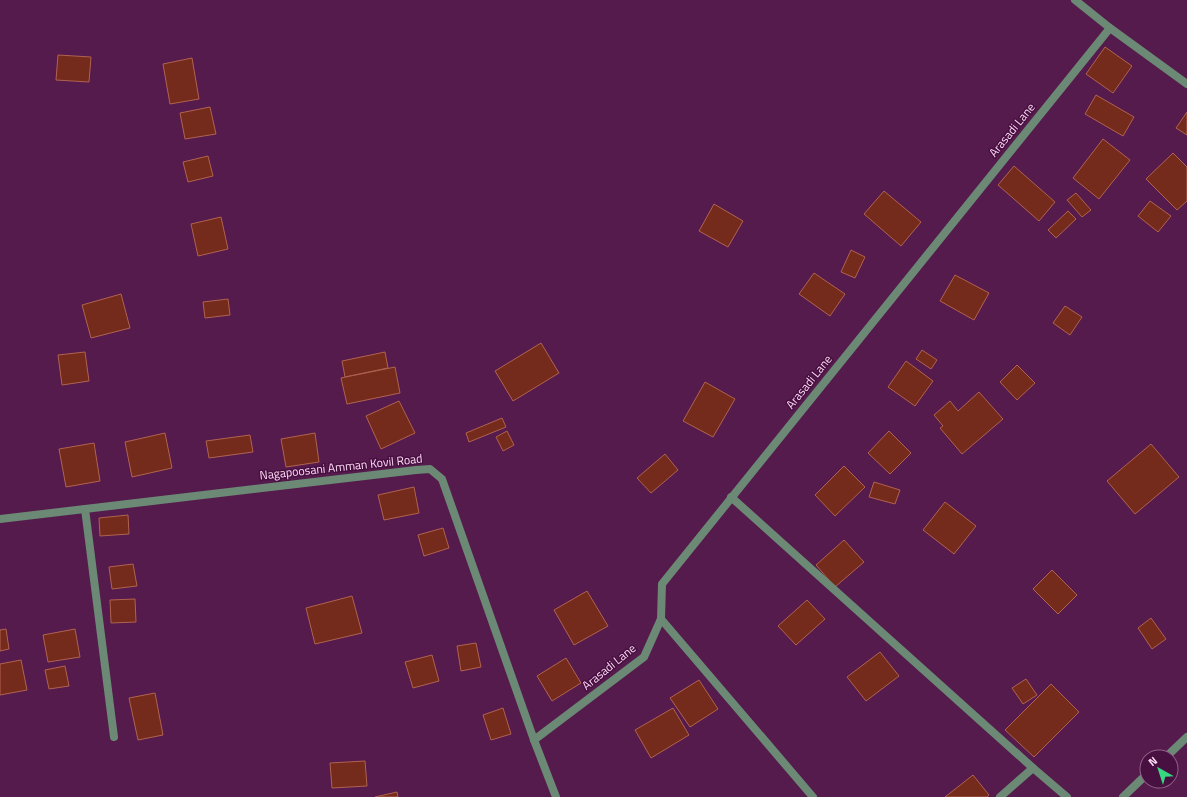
<svg xmlns="http://www.w3.org/2000/svg" width="1187" height="797" font-family="'Titillium Web',sans-serif">
  <style>
    .building { fill: #742b1b; stroke: #b16250 }
    .lines { fill: none; stroke-linecap: round; stroke-linejoin: round }
    .minor { stroke: #6b8974; stroke-width: 8 }
    .labels { text-anchor: middle; stroke-width: 3; stroke-linejoin: round; paint-order: stroke }
    .street-label { font-size: 12px; fill: #fddaf5; stroke: #480f41 }
  </style>
  <rect width="100%" height="100%" fill="#541b4c"/>
  <!-- building -->
  <g class="building">
    <path d="M 1105,47 L 1132,66 L 1113,93 L 1086,74 Z"/>
    <path d="M 58,55 L 91,57 L 89,82 L 56,80 Z"/>
    <path d="M 192,58 L 199,99 L 170,104 L 163,64 Z"/>
    <path d="M 1096,95 L 1134,117 L 1123,136 L 1085,114 Z"/>
    <path d="M 210,107 L 216,134 L 185,139 L 180,113 Z"/>
    <path d="M 1187,112 L 1187,135 L 1176,128 Z"/>
    <path d="M 1103,139 L 1130,160 L 1099,199 L 1073,178 Z"/>
    <path d="M 1173,153 L 1187,167 L 1187,201 L 1177,210 L 1146,179 Z"/>
    <path d="M 208,156 L 213,176 L 188,182 L 183,162 Z"/>
    <path d="M 1014,166 L 1055,202 L 1039,221 L 998,185 Z"/>
    <path d="M 884,191 L 921,222 L 901,246 L 864,214 Z"/>
    <path d="M 1076,193 L 1091,210 L 1082,217 L 1067,200 Z"/>
    <path d="M 1150,201 L 1171,216 L 1158,232 L 1138,216 Z"/>
    <path d="M 714,204 L 743,221 L 728,247 L 699,231 Z"/>
    <path d="M 1068,211 L 1076,219 L 1056,238 L 1048,230 Z"/>
    <path d="M 221,217 L 228,249 L 198,256 L 191,224 Z"/>
    <path d="M 851,250 L 865,257 L 855,278 L 841,272 Z"/>
    <path d="M 814,273 L 845,294 L 830,316 L 799,294 Z"/>
    <path d="M 955,275 L 989,293 L 974,320 L 940,301 Z"/>
    <path d="M 121,294 L 130,328 L 91,338 L 82,305 Z"/>
    <path d="M 228,299 L 230,315 L 205,318 L 203,302 Z"/>
    <path d="M 1065,306 L 1082,317 L 1070,335 L 1053,323 Z"/>
    <path d="M 541,343 L 559,373 L 513,401 L 495,371 Z"/>
    <path d="M 922,350 L 937,360 L 931,369 L 916,359 Z"/>
    <path d="M 85,352 L 89,381 L 62,385 L 58,355 Z"/>
    <path d="M 385,352 L 388,368 L 345,377 L 342,361 Z"/>
    <path d="M 906,361 L 933,381 L 915,406 L 888,387 Z"/>
    <path d="M 1017,365 L 1035,383 L 1017,400 L 1000,382 Z"/>
    <path d="M 395,367 L 400,393 L 347,404 L 341,378 Z"/>
    <path d="M 705,382 L 735,399 L 713,437 L 683,421 Z"/>
    <path d="M 979,392 L 1003,419 L 962,454 L 940,428 L 943,426 L 934,415 L 950,401 L 958,411 Z"/>
    <path d="M 399,401 L 415,433 L 381,449 L 366,416 Z"/>
    <path d="M 502,418 L 506,427 L 469,442 L 466,433 Z"/>
    <path d="M 507,431 L 514,445 L 503,451 L 496,437 Z"/>
    <path d="M 889,431 L 911,453 L 890,474 L 868,453 Z"/>
    <path d="M 165,433 L 172,468 L 132,477 L 125,442 Z"/>
    <path d="M 315,433 L 319,462 L 286,467 L 281,439 Z"/>
    <path d="M 250,435 L 253,452 L 209,458 L 206,441 Z"/>
    <path d="M 94,443 L 100,481 L 66,487 L 59,449 Z"/>
    <path d="M 1151,444 L 1179,477 L 1135,514 L 1107,481 Z"/>
    <path d="M 665,454 L 678,470 L 651,493 L 637,478 Z"/>
    <path d="M 844,466 L 865,487 L 835,516 L 815,495 Z"/>
    <path d="M 874,482 L 900,490 L 895,504 L 869,497 Z"/>
    <path d="M 414,487 L 419,513 L 384,520 L 378,495 Z"/>
    <path d="M 945,502 L 976,526 L 954,554 L 923,530 Z"/>
    <path d="M 128,515 L 129,534 L 100,536 L 99,518 Z"/>
    <path d="M 443,528 L 449,548 L 424,556 L 418,535 Z"/>
    <path d="M 844,540 L 864,562 L 835,587 L 816,565 Z"/>
    <path d="M 133,564 L 137,586 L 112,589 L 109,567 Z"/>
    <path d="M 1052,570 L 1077,595 L 1058,614 L 1033,589 Z"/>
    <path d="M 587,591 L 608,626 L 574,645 L 554,610 Z"/>
    <path d="M 352,596 L 362,633 L 315,644 L 306,608 Z"/>
    <path d="M 135,599 L 136,622 L 111,623 L 110,600 Z"/>
    <path d="M 807,600 L 825,619 L 796,645 L 778,626 Z"/>
    <path d="M 1151,618 L 1166,639 L 1152,649 L 1138,628 Z"/>
    <path d="M 6,629 L 9,649 L 0,651 L 0,630 Z"/>
    <path d="M 75,629 L 80,657 L 48,662 L 43,635 Z"/>
    <path d="M 476,643 L 481,667 L 461,671 L 457,646 Z"/>
    <path d="M 880,652 L 899,676 L 866,701 L 847,677 Z"/>
    <path d="M 432,655 L 439,681 L 413,688 L 405,662 Z"/>
    <path d="M 566,658 L 581,683 L 552,701 L 537,676 Z"/>
    <path d="M 21,660 L 27,690 L 0,695 L 0,664 Z"/>
    <path d="M 65,666 L 69,686 L 49,689 L 45,670 Z"/>
    <path d="M 1026,679 L 1037,695 L 1023,704 L 1012,688 Z"/>
    <path d="M 699,680 L 718,709 L 690,727 L 670,698 Z"/>
    <path d="M 1051,684 L 1079,712 L 1034,757 L 1005,730 Z"/>
    <path d="M 155,693 L 163,735 L 138,740 L 129,698 Z"/>
    <path d="M 503,708 L 511,734 L 491,740 L 483,715 Z"/>
    <path d="M 673,708 L 689,735 L 651,758 L 635,730 Z"/>
    <path d="M 365,761 L 367,786 L 332,788 L 330,763 Z"/>
    <path d="M 973,775 L 989,795 L 987,797 L 945,797 Z"/>
    <path d="M 397,792 L 398,797 L 375,797 Z"/>
  </g>
  <g class="lines">
    <!-- minor -->
    <g class="minor">
      <path d="M 1075,0 L 1110,28 L 1187,84"/>
      <path d="M 731,497 L 1033,768 L 1067,797"/>
      <path d="M 85,509 L 114,737"/>
      <path d="M 0,519 L 416,470 L 430,469 L 442,479 L 534,740 L 556,797"/>
      <path d="M 661,619 L 813,797"/>
      <path d="M 534,740 L 644,657 L 661,619 L 662,584 L 1110,28"/>
      <path d="M 1166,757 L 1187,737"/>
      <path d="M 1000,797 L 1033,768"/>
      <path d="M 1123,797 L 1147,774"/>
    </g>
  </g>
  <g class="labels">
    <!-- street labels -->
    <g class="street-label">
      <text transform="translate(1012 130) rotate(-51)" y="4">Arasadi Lane</text>
      <text transform="translate(809 382) rotate(-51)" y="4">Arasadi Lane</text>
      <text transform="translate(341 467) rotate(-6)" y="4">Nagapoosani Amman Kovil Road</text>
      <text transform="translate(609 667) rotate(-39)" y="4">Arasadi Lane</text>
    </g>
  </g>
  <!-- north arrow -->
  <g transform="translate(1159 769) rotate(321)"><circle r="19" fill="#480f41" stroke="#906089"/>
  <path d="M0-3L7 15L0 10L-7 15Z" fill="#37d880"/>
  <text y="-6" font-size="11" font-weight="bold" text-anchor="middle" fill="#fddaf5">N</text>
  </g>
</svg>
